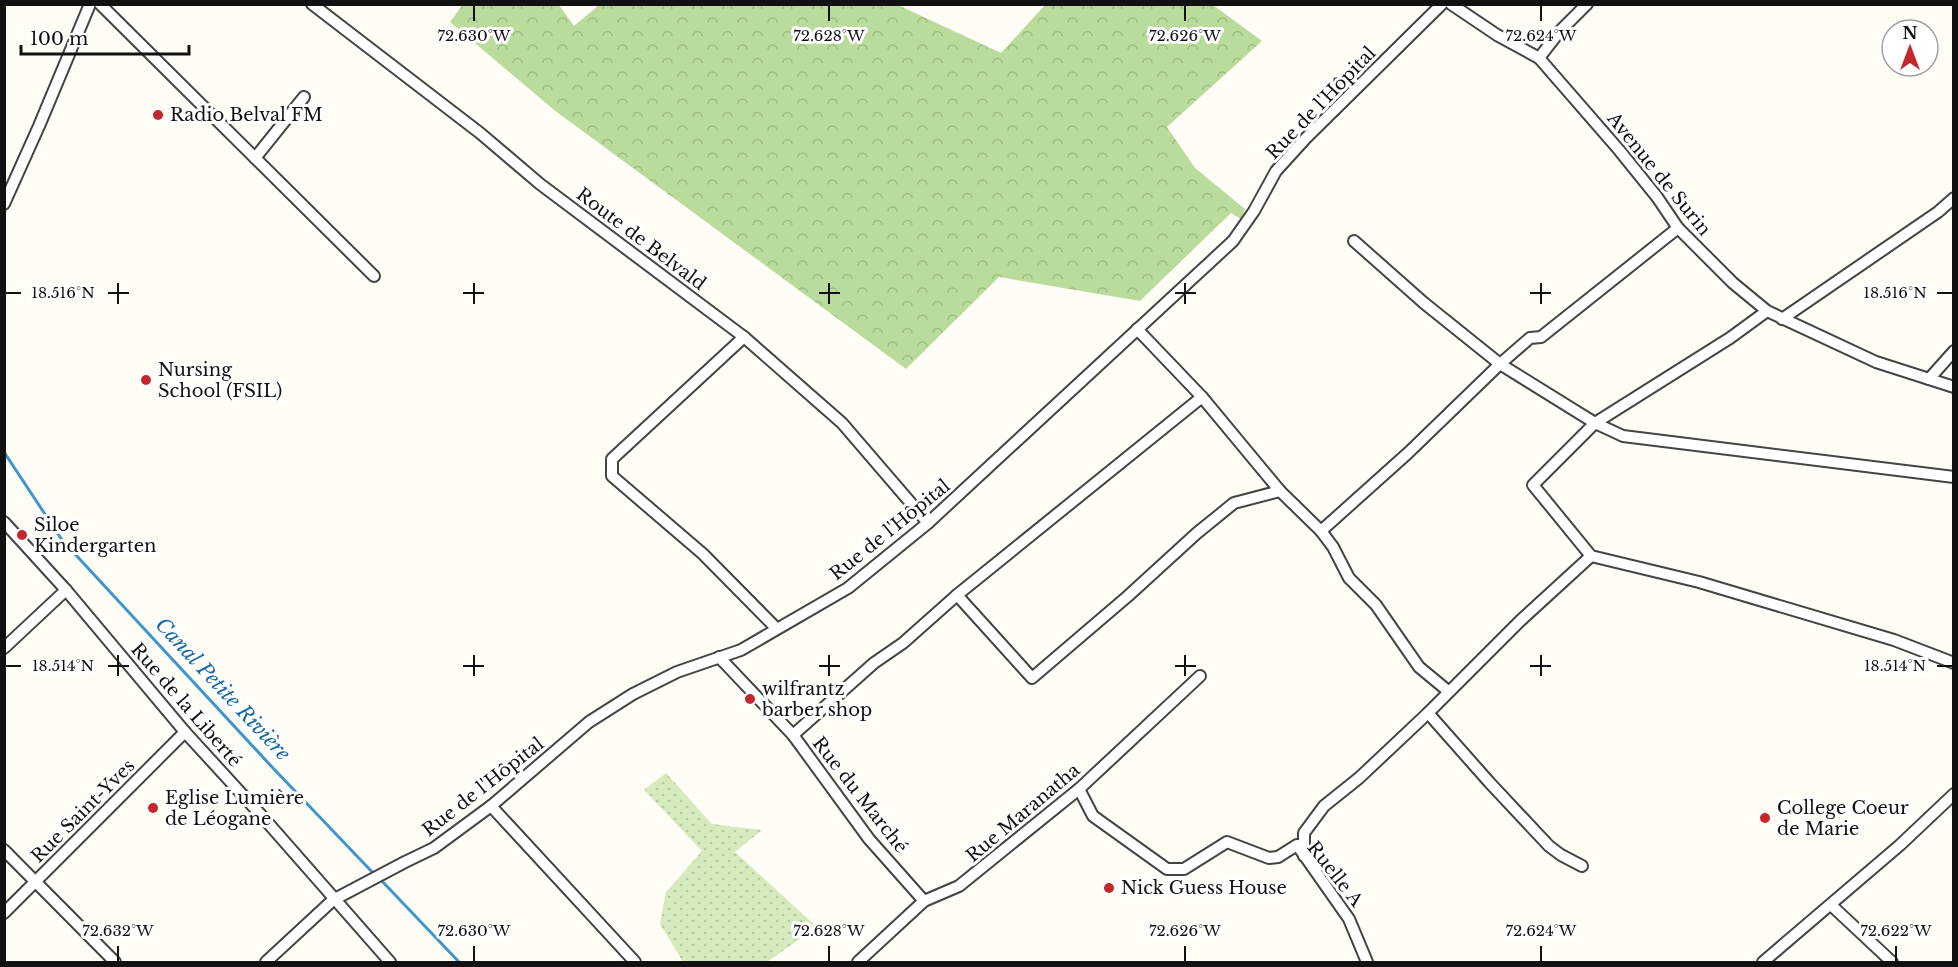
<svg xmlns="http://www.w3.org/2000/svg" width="1958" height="967" font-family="'Libre Baskerville',serif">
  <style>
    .grass { fill: url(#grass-dots) }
    .forest { fill: url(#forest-crowns) }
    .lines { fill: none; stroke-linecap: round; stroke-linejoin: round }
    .stream { stroke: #3f96cf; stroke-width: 3 }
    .minor-casing { stroke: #444; stroke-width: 14 }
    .minor { stroke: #fff; stroke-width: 10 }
    .ticks { fill: none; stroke: #111; stroke-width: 2 }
    .poi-dot { fill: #c4262e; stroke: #fff; stroke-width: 2 }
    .labels { text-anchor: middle; stroke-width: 6; stroke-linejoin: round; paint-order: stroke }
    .street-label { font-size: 18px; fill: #111; stroke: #fff }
    .poi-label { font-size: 18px; fill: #111; stroke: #fff; text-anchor: start }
    .water-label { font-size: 20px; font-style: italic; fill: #1768a6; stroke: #fff }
    .ticks-label { font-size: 15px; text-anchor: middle; fill: #111; stroke: #fff; stroke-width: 6; stroke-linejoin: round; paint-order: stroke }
  </style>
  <defs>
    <pattern id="grass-dots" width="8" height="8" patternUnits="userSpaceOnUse" patternTransform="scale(1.5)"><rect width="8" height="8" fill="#d5ebbd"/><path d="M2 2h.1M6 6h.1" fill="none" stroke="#b6c8a1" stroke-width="1.8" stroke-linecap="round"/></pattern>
    <pattern id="forest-crowns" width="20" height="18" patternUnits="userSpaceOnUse" patternTransform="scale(1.5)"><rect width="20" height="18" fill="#b9dc9c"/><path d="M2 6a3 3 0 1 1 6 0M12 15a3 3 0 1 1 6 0" fill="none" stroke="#9ebc85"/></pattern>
  </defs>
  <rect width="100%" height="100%" fill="#fffdf5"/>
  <!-- grass -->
  <path class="grass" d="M 666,773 L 712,824 L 762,830 L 735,852 L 817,927 L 767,962 L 683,962 L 660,924 L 666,892 L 702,851 L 644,790 Z"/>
  <!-- forest -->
  <path class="forest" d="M 463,4 L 559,5 L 574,26 L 599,5 L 898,5 L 1001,53 L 1045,5 L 1213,5 L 1262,41 L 1167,127 L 1195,168 L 1245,209 L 1241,219 L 1231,213 L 1140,301 L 999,277 L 906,369 L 554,110 L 450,22 Z"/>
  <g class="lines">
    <!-- stream -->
    <g class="stream">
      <path d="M 4,452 L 62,540 L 272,767 L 375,875"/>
      <path d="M 380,879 L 459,962"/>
    </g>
    <!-- minor casing -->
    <g class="minor-casing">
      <g id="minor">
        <path d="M 100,4 L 374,276"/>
        <path d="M 312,4 L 480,133 L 540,184 L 744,337 L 842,423 L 928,523"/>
        <path d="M 1451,4 L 1497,35 L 1539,58 L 1619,150 L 1657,197 L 1678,228 L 1733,283 L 1767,311 L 1876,362 L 1954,387"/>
        <path d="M 1539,58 L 1560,31 L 1587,4"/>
        <path d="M 255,158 L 304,97"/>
        <path d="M 4,204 L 39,126 L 90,4"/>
        <path d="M 1354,241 L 1424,303 L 1500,364 L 1595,423 L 1623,436 L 1954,477"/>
        <path d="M 1767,311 L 1730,338 L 1595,423 L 1533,485 L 1591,556 L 1699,582 L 1894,640 L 1954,663"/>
        <path d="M 1782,319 L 1938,212 L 1954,198"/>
        <path d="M 1137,329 L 1202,397"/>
        <path d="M 744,337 L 612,459 L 612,476 L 703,554 L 776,628"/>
        <path d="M 1929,379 L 1954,351"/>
        <path d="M 4,522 L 66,590 L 185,732 L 261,815 L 390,962"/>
        <path d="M 1321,531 L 1408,453 L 1500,364 L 1530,338 L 1541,337 L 1678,228"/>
        <path d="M 957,595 L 1032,678 L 1128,596 L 1197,533 L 1234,503 L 1280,491"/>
        <path d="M 4,648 L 66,590"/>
        <path d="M 719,657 L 793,735 L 869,839 L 924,901"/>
        <path d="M 1428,713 L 1489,782 L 1549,846 L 1561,855 L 1582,866"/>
        <path d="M 793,735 L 874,663 L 903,643 L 957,595 L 1202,397 L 1280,491 L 1321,531 L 1333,547 L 1349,578 L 1376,605 L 1419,667 L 1448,691"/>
        <path d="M 1079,789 L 1093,816 L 1167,869 L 1184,869 L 1227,842 L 1269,858 L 1278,857 L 1297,845 L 1349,919 L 1367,962"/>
        <path d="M 491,806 L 635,962"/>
        <path d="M 4,850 L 115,962"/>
        <path d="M 1304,856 L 1304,833 L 1324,806 L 1359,778 L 1428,713 L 1520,621 L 1591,556"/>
        <path d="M 1831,905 L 1892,962"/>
        <path d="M 4,913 L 185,732"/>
        <path d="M 266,962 L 333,900 L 405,862 L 434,848 L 491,806 L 589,722 L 633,694 L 677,672 L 741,650 L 848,588 L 928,523 L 1233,241 L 1254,211 L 1276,171 L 1306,138 L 1442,4"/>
        <path d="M 858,962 L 924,901 L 959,886 L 1079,789 L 1200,676"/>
        <path d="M 1763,962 L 1900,845 L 1954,794"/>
      </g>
    </g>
    <!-- minor -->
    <use href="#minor" class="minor"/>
  </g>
  <!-- ticks -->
  <path class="ticks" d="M 474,6 L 474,21M 829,6 L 829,21M 1185,6 L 1185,21M 1541,6 L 1541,21M 118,283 L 118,304M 474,283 L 474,304M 829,283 L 829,304M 1185,283 L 1185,304M 1541,283 L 1541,304M 6,293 L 21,293M 108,293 L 129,293M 463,293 L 484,293M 819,293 L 840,293M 1175,293 L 1196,293M 1530,293 L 1551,293M 1937,293 L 1952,293M 118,655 L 118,676M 474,655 L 474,676M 829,655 L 829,676M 1185,655 L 1185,676M 1541,655 L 1541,676M 6,666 L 21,666M 108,666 L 129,666M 463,666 L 484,666M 819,666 L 840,666M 1175,666 L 1196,666M 1530,666 L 1551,666M 1937,666 L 1952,666M 118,946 L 118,961M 474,946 L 474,961M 829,946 L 829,961M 1185,946 L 1185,961M 1541,946 L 1541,961M 1896,946 L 1896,961"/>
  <!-- markers -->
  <g class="poi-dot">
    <circle cx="158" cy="115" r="6"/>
    <circle cx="146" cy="380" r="6"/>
    <circle cx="22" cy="535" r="6"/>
    <circle cx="750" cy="699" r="6"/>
    <circle cx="153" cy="808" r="6"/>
    <circle cx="1765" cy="818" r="6"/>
    <circle cx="1109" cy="888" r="6"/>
  </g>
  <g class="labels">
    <!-- street labels -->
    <g class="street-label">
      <text transform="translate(1321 103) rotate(-46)" y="6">Rue de l'Hôpital</text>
      <text transform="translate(1659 174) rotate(51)" y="6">Avenue de Surin</text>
      <text transform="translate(641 239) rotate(37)" y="6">Route de Belvald</text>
      <text transform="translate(890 530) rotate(-39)" y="6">Rue de l'Hôpital</text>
      <text transform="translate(186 705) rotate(49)" y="6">Rue de la Liberté</text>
      <text transform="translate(483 787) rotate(-38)" y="6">Rue de l'Hôpital</text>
      <text transform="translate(860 795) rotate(52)" y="6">Rue du Marché</text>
      <text transform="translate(83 811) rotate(-45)" y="6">Rue Saint-Yves</text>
      <text transform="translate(1023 813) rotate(-40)" y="6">Rue Maranatha</text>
      <text transform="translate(1335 874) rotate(52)" y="6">Ruelle A</text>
    </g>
    <!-- poi labels -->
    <g class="poi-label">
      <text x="170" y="121">Radio Belval FM</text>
      <text x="158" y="376">Nursing<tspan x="158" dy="21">School (FSIL)</tspan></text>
      <text x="34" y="531">Siloe<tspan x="34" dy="21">Kindergarten</tspan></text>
      <text x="762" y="695">wilfrantz<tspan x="762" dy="21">barber shop</tspan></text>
      <text x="165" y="804">Eglise Lumière<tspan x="165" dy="21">de Léogane</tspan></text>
      <text x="1777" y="814">College Coeur<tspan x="1777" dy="21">de Marie</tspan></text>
      <text x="1121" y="894">Nick Guess House</text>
    </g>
    <!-- water labels -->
    <g class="water-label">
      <text transform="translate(223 689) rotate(47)" y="7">Canal Petite Rivière</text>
    </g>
  </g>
  <g class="ticks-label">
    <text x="474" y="41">72.630°W</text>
    <text x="829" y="41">72.628°W</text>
    <text x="1185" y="41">72.626°W</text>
    <text x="1541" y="41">72.624°W</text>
    <text x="63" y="298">18.516°N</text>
    <text x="1895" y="298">18.516°N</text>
    <text x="63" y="671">18.514°N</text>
    <text x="1895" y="671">18.514°N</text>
    <text x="118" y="936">72.632°W</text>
    <text x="474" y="936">72.630°W</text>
    <text x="829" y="936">72.628°W</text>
    <text x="1185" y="936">72.626°W</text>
    <text x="1541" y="936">72.624°W</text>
    <text x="1896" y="936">72.622°W</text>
  </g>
  <!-- border -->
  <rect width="1958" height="967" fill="none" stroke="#111111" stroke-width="12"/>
  <!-- north arrow -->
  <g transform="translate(1910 48)"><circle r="28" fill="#ffffff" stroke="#a0a0a0" stroke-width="1.5"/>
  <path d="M0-4.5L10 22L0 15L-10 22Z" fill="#c4262e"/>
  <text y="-9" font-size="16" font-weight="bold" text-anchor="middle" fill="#111111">N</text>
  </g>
  <!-- scale -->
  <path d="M21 45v9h168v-9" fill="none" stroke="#111111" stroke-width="3"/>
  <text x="30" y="45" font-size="18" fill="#111111" stroke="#ffffff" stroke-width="4.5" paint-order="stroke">100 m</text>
</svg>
